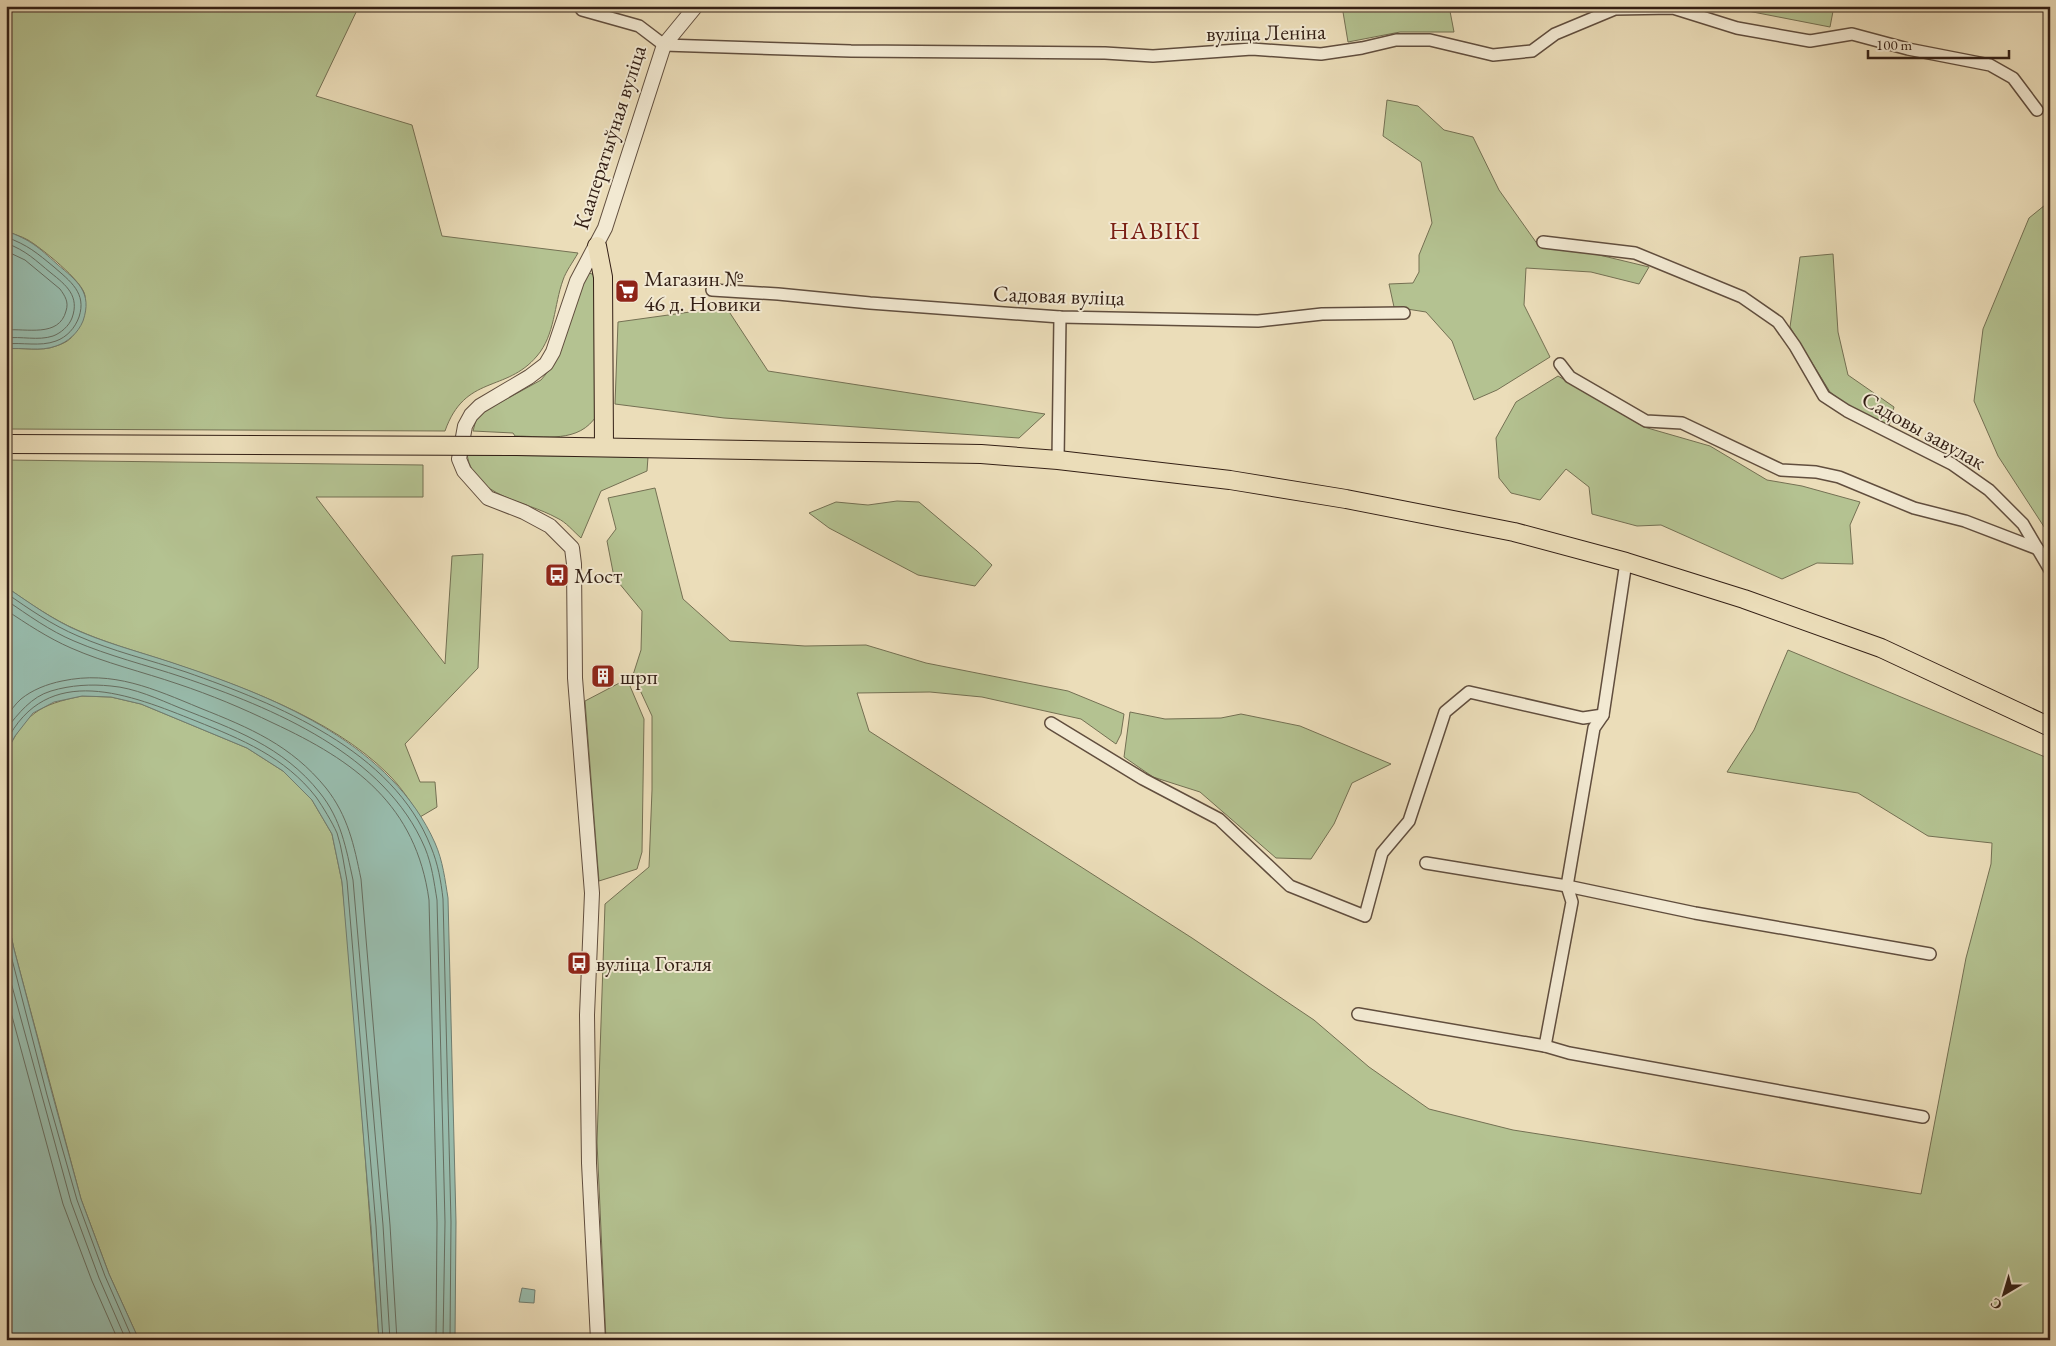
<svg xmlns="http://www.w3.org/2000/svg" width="2056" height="1346" font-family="'EB Garamond',serif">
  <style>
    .green { fill: #b4c291; stroke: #747053 }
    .water { fill: #98bcad; stroke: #707d70 }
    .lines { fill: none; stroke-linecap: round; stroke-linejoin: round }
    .shore { stroke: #666e61; stroke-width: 1 }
    .minor-casing { stroke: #614e3e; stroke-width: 14 }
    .tertiary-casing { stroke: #614e3e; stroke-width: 16 }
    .primary-casing { stroke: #331f15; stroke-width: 20 }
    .minor { stroke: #f2e9d2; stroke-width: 11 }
    .tertiary { stroke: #f2e9d2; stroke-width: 14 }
    .primary { stroke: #ebddb9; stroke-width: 18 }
    .primary-bridge-casing { stroke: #331f15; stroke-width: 20; stroke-linecap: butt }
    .primary-bridge { stroke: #ebddb9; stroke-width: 18 }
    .labels { text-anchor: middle; stroke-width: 4; stroke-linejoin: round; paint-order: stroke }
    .street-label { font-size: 22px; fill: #331f15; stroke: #f2e9d2 }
    .poi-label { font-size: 22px; fill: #331f15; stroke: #f2e9d2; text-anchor: start }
    .quarter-label { font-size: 25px; letter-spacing: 1px; fill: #7a1f14; stroke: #f2e9d2 }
  </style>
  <rect width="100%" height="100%" fill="#ebddb9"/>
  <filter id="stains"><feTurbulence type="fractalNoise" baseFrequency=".004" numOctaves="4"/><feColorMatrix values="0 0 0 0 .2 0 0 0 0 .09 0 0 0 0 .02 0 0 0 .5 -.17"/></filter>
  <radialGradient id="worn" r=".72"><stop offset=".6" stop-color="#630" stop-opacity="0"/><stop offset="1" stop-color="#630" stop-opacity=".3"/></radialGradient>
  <!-- green -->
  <g class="green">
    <path d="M 6,6 L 359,6 L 316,96 L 412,125 L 442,236 L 578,253 C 573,262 566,271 563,280 C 554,305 555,335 537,356 C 506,393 465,374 445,431 L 6,429 L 6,349 C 23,347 41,352 56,346 C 72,341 76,334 79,319 C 81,312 85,303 85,296 C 84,282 40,247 28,240 C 21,236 13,234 6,231 Z"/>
    <path d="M 1342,6 L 1449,6 L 1454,32 L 1400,32 L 1348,42 Z"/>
    <path d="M 1722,6 L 1834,6 L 1830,27 Z"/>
    <path d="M 2050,67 L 2050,199 L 2045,78 Z"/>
    <path d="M 1387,100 L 1418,106 L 1444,130 L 1473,137 L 1499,190 L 1538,245 L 1591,253 L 1649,267 L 1639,284 L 1591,272 L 1526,268 L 1524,305 L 1550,357 L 1497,390 L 1474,400 L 1452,341 L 1426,312 L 1394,307 L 1389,284 L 1413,283 L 1419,272 L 1419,255 L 1432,223 L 1421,162 L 1383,136 Z"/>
    <path d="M 2050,201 L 2050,536 L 1998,456 L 1974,401 L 1983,329 L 2029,218 Z"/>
    <path d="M 1833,254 L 1838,332 L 1848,375 L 1894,407 L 1889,426 L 1844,403 L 1830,392 L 1790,327 L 1800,257 Z"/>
    <path d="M 586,272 L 595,275 L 597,415 C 579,444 545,436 515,436 L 513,433 L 473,431 L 476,420 L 483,412 L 541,380 L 555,363 Z"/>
    <path d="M 726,307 L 768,371 L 1045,414 L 1019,438 L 724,418 L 615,404 L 618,322 Z"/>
    <path d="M 1558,376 L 1644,427 L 1710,446 L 1767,480 L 1802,486 L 1860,502 L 1850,525 L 1853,564 L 1817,563 L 1782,579 L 1661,525 L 1637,526 L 1592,514 L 1589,487 L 1566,469 L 1540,500 L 1511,493 L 1499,478 L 1496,438 L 1516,402 Z"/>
    <path d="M 467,455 L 648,457 L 647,471 L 601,491 L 581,538 C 573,531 566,522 557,518 C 525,500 475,498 467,455 Z"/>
    <path d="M 6,460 L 423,465 L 423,497 L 316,497 L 445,664 L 452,556 L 483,554 L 478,668 L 405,744 L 420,782 L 435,782 L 437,807 L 420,817 C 411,802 401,787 388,774 C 331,717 236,684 160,659 C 132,650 104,642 77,630 C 52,619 29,603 6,587 Z"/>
    <path d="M 655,488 L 683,599 L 730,641 L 805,646 L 866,645 L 926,663 L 1068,691 L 1124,714 L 1121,734 L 1116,744 L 1081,719 L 982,697 L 930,692 L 857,693 L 869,731 L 1192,938 L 1314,1020 L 1369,1067 L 1429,1109 L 1513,1130 L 1921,1194 L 1966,958 L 1991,864 L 1992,843 L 1928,836 L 1858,793 L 1727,772 L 1754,730 L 1788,650 L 2050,759 L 2050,1340 L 606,1340 L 597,1142 L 605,904 L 649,867 L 652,790 L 652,716 L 633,675 L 641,650 L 642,611 L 614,577 L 607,541 L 616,529 L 608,498 Z"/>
    <path d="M 897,501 L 919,502 L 977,551 L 992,565 L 975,586 L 918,575 L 829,528 L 809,513 L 836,502 L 868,505 Z"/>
    <path d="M 627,679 L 644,719 L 642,852 L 637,869 L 599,881 L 585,701 Z"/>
    <path d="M 82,696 L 111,697 L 141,704 L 247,748 L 283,771 L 312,800 L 332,834 L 342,882 L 352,982 L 379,1340 L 139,1340 L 109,1274 L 81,1199 L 14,949 L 6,912 L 6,753 C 26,713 38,705 82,696 Z"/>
    <path d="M 1130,712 L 1165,719 L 1221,718 L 1241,714 L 1300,726 L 1391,764 L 1352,783 L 1334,824 L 1311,859 L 1276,858 L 1200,792 L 1153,777 L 1124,757 Z"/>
  </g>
  <!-- water -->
  <g class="water">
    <path d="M 6,231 C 31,240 38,247 57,264 C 77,281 93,292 83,321 C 78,333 68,342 56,346 C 40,352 23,347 6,349 Z"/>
    <path d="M 6,587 C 30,603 54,621 81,632 C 114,646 151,655 185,667 C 280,699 392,746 435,843 C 443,861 445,880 448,898 L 456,1222 L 455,1340 L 379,1340 L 371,1226 L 342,882 L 332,834 L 312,800 L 283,771 L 247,748 L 141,704 L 111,697 L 82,696 L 54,702 L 33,713 L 15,736 L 6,753 Z"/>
    <path d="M 6,912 L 14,949 L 52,1093 L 81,1199 L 109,1274 L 139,1340 L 6,1340 Z"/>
    <path d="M 522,1288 L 535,1290 L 534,1303 L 519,1302 Z"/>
  </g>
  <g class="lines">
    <!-- shore -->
    <g class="shore">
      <path d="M 6,237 C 28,245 37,253 54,267 C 70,281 87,293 79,317 C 75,328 67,337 56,341 C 40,347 22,342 6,344"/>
      <path d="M 6,243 C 27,251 35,260 51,273 C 66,285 80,296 72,318 C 69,326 61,333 53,336 C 38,341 21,336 6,338"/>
      <path d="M 6,251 L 25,260 L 60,289 C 65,296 69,302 66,311 C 59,338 26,328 6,330"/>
      <path d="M 6,593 C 29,609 52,625 78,636 C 112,651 150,660 186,672 C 277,704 393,750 431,847 C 438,864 441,881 443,899 L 451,1222 L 450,1340"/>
      <path d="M 6,600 C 28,615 50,631 74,641 C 109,656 146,665 182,677 C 273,708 385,754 425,848 C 432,865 434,882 437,900 L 445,1222 L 443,1340"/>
      <path d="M 6,610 C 27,624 48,638 71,648 C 105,663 143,672 178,684 C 211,695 242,708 273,723 C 355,761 416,805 429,900 L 437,1223 L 436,1340"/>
      <path d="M 6,717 C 11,711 15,704 21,699 C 32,690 47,684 62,681 C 113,670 154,689 200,708 C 250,728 291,745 326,788 C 348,816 354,845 361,879 L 390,1225 L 397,1340"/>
      <path d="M 6,729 C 19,713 31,697 51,691 C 71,685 91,684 111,686 C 135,688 158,699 180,708 C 233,729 283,746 320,793 C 341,819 346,848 353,880 L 383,1225 L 390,1340"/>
      <path d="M 6,742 C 47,660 131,695 196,721 C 241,739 285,757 316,797 C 323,807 332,822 337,833 C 342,848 344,866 347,881 L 376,1226 L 383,1340"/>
      <path d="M 6,936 L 47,1095 L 77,1200 L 105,1276 L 133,1340"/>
      <path d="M 6,964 L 71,1202 L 99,1278 L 126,1340"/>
      <path d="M 6,994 L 63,1204 L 92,1281 L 118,1340"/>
    </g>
    <!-- minor casing -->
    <g class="minor-casing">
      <g id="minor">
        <path d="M 579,6 L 582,10 L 639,26 L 664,45 L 851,51 L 1105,53 L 1153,56 L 1252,49 L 1321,54 L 1362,48 L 1396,40 L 1430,40 L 1493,55 L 1532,51 L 1555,34 L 1615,9 L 1673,8 L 1737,28 L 1810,41 L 1852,34 L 1908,49 L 1990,65 L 2013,78 L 2037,110"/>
        <path d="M 1543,242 L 1635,253 L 1742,297 L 1778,322 L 1795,346 L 1824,396 L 1847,411 L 1952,464 L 1989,490 L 2023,524 L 2050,570"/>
        <path d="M 712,290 L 778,294 L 870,303 L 1060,317 L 1258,321 L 1322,314 L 1404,313"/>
        <path d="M 1560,364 L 1570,377 L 1646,421 L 1682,423 L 1781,470 L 1816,472 L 1839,477 L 1914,508 L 1965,521 L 2038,549"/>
        <path d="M 1058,460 L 1060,317"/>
        <path d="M 1051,723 L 1143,779 L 1219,819 L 1290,886 L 1365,916 L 1382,853 L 1409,821 L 1445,712 L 1469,692 L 1583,718 L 1603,715"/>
        <path d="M 1426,863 L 1567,886 L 1695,913 L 1930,954"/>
        <path d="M 1358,1014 L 1545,1046 L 1569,1053 L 1923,1117"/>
        <path d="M 1545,1046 L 1572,902 L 1567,886 L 1594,728 L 1603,715 L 1626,562"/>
      </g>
    </g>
    <!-- tertiary casing -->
    <g class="tertiary-casing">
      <path id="tertiary" d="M 598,1340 L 589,1163 L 587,1015 L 592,893 L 575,678 L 574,564 L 572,548 L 550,526 L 524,512 L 488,498 L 464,471 L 459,459 L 465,426 L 471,415 L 480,406 L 529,377 L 546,364 L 553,352 L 577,281 L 605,228 L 664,45 L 696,6"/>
    </g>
    <!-- primary casing -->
    <g class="primary-casing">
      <g id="primary">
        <path d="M 597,246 L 603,277 L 604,447"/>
        <path d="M 517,446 L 981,454 L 1058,460 L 1230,480 L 1346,499 L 1514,532 L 1626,562 L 1744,599 L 1881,648 L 2050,727"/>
      </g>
    </g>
    <!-- minor -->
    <use href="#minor" class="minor"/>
    <!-- tertiary -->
    <use href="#tertiary" class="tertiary"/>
    <!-- primary -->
    <use href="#primary" class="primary"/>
    <!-- primary-bridge casing -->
    <g class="primary-bridge-casing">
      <path id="primary-bridge" d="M 6,444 L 517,446"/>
    </g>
    <!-- primary-bridge -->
    <use href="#primary-bridge" class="primary-bridge"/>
  </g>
  <!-- icons -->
  <defs>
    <g id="supermarket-square" transform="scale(1.25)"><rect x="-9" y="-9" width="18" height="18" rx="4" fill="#8f2418" stroke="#f2e9d2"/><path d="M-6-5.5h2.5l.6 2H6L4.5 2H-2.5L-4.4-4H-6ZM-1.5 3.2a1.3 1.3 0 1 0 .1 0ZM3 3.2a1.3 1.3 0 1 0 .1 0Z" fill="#fff"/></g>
    <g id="bus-square" transform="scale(1.25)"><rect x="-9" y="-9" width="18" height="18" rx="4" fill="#8f2418" stroke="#f2e9d2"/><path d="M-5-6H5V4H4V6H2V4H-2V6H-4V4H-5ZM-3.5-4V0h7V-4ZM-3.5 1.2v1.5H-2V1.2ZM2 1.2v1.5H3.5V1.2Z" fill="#fff"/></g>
    <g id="building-square" transform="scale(1.25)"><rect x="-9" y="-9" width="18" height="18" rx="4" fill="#8f2418" stroke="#f2e9d2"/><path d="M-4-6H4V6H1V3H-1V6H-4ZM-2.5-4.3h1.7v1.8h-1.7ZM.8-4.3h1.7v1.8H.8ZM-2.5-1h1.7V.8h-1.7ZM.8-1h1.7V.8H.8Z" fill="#fff"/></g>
  </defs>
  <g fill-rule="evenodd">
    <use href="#supermarket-square" x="627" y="291"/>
    <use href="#bus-square" x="557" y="575"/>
    <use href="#building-square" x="603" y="676"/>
    <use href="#bus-square" x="579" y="963"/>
  </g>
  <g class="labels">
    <!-- street labels -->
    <g class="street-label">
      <text transform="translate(1266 32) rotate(-1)" y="8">вуліца Леніна</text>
      <text transform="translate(609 137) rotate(-72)" y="8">Кааператыўная вуліца</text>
      <text transform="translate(1059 295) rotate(2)" y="8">Садовая вуліца</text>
      <text transform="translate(1924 430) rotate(29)" y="8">Садовы завулак</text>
    </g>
    <!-- poi labels -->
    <g class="poi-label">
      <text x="644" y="286">Магазин №<tspan x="644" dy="25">46 д. Новики</tspan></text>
      <text x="574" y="583">Мост</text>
      <text x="620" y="684">шрп</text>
      <text x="596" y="971">вуліца Гогаля</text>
    </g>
    <!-- quarter labels -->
    <g class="quarter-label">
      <text x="1155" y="239">НАВІКІ</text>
    </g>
  </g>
  <!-- margin -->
  <rect width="2056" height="1346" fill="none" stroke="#ebddb9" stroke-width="25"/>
  <rect x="8" y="8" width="2041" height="1331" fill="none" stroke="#331f15" stroke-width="2.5"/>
  <rect x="12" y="12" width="2031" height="1321" fill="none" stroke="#331f15"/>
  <!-- north arrow -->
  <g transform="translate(2004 1294) rotate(218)" stroke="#f2e9d2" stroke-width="4" paint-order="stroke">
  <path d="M0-4L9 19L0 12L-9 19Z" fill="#331f15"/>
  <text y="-8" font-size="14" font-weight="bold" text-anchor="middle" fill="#331f15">С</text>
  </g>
  <!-- scale -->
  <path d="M1868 50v8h141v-8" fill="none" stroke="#331f15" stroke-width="2.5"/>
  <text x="1876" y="50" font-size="15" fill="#331f15" stroke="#f2e9d2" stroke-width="4" paint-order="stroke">100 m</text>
  <rect width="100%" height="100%" filter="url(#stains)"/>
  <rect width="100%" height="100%" fill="url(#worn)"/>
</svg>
